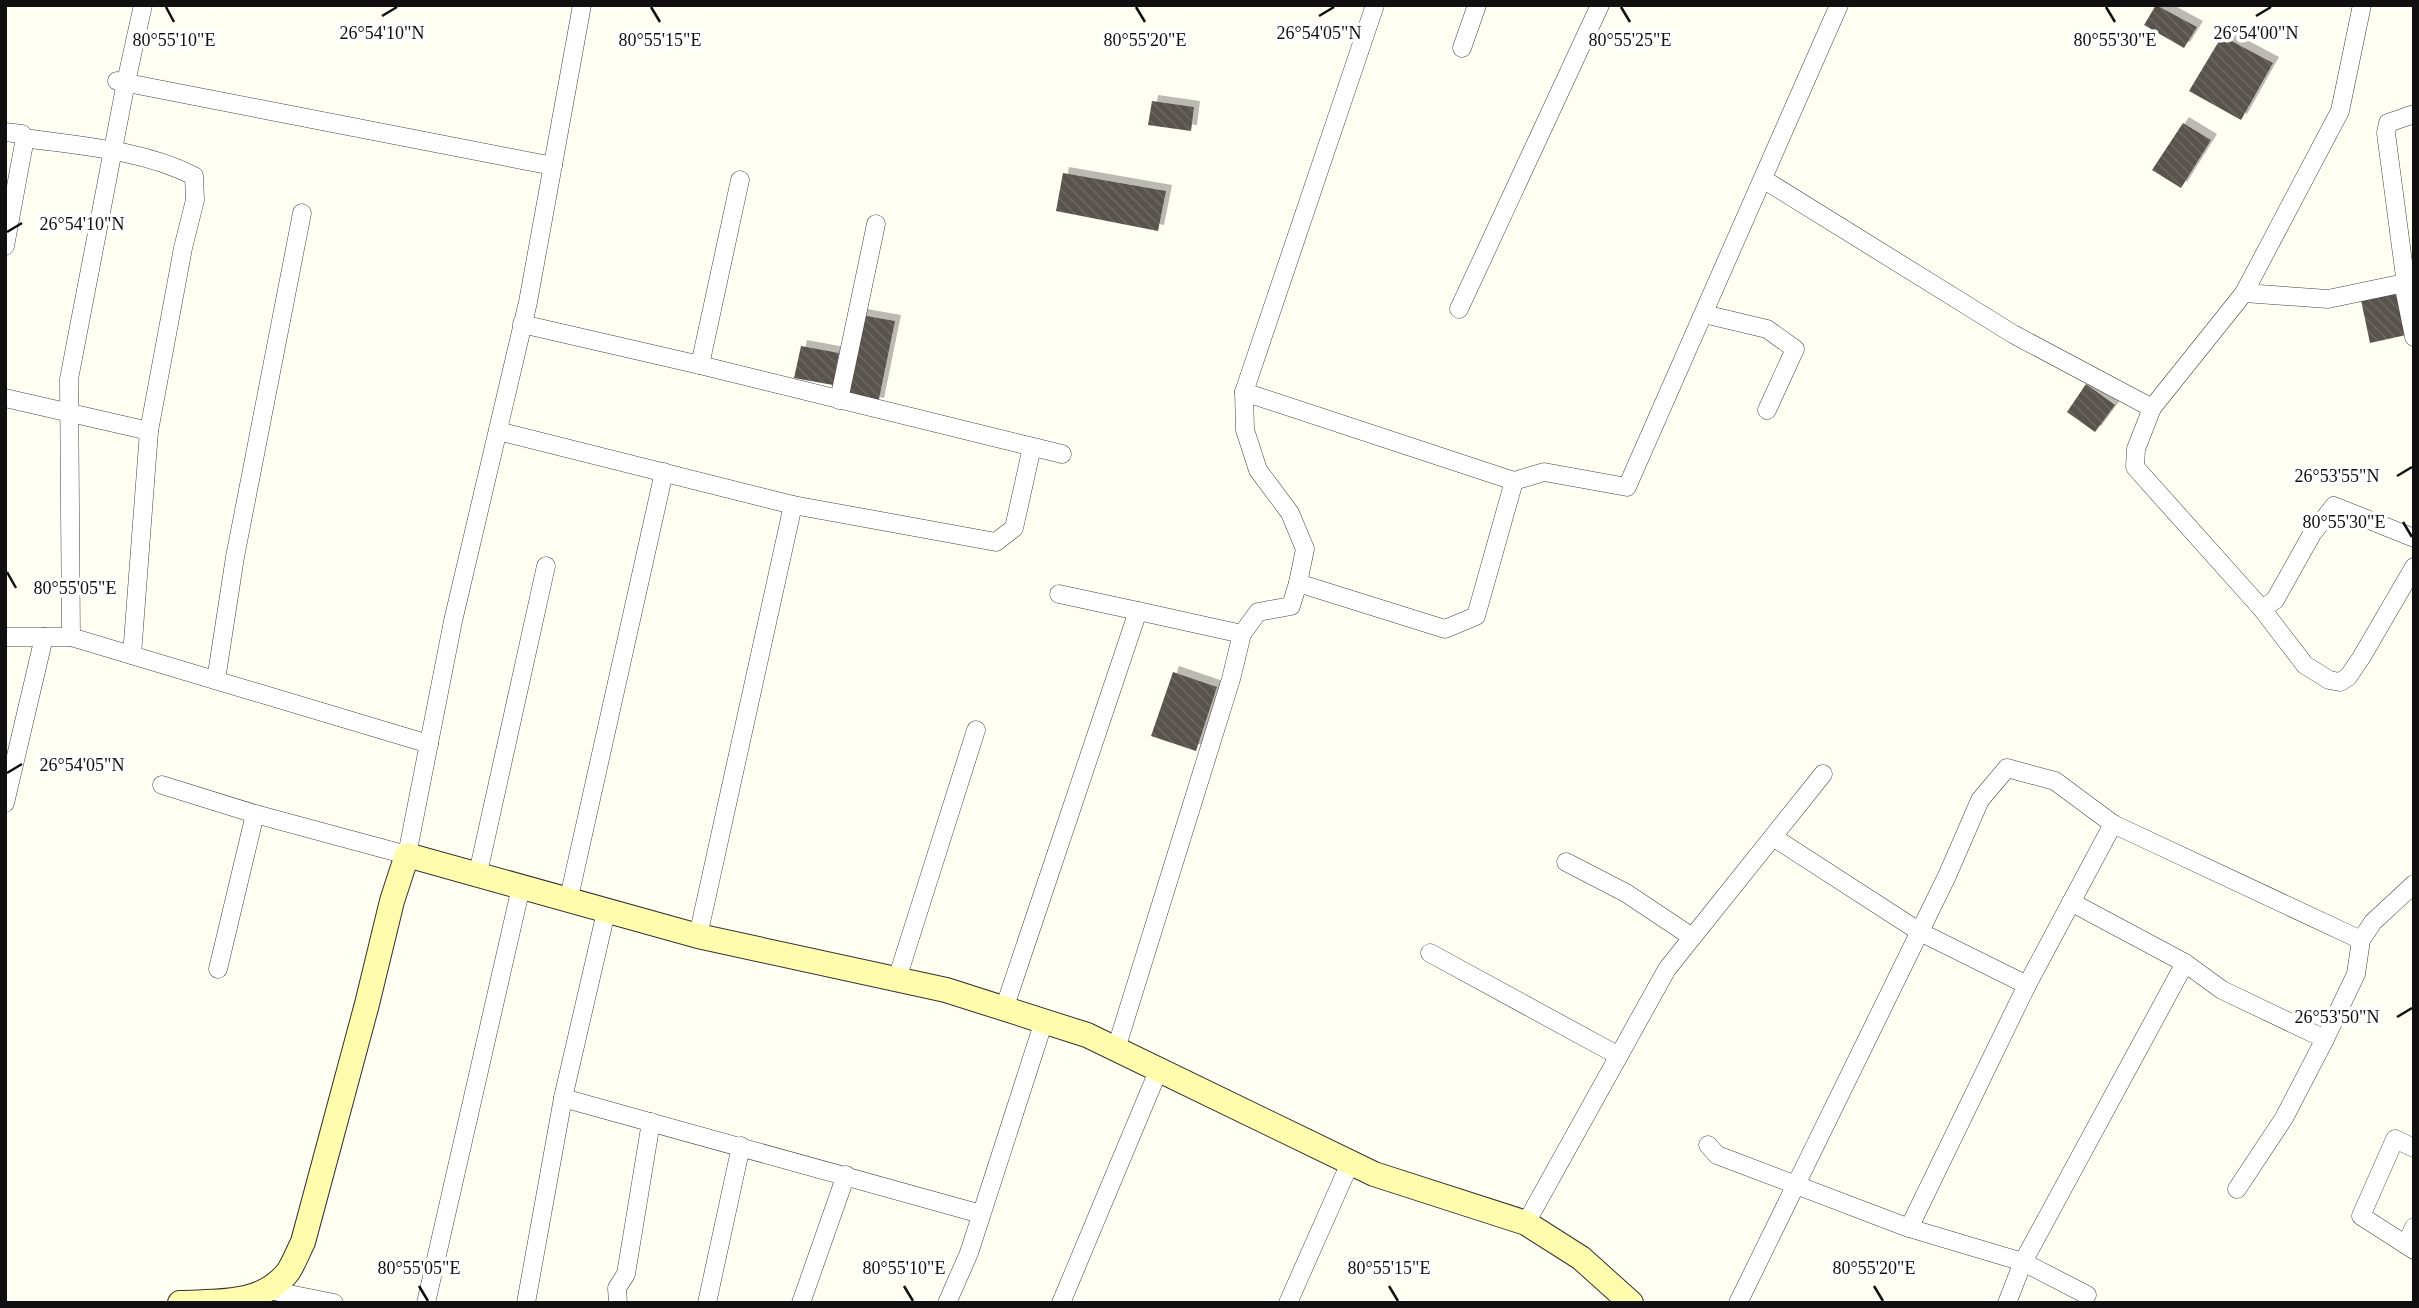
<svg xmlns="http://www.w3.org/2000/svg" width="2419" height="1308" font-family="'Times New Roman',serif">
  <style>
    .building { fill: url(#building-back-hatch); filter: url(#shadow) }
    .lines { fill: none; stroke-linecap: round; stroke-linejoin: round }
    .street-casing { stroke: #434343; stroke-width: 19 }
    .secondary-casing { stroke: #323232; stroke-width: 26 }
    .street { stroke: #fff; stroke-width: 18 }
    .secondary { stroke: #fffcae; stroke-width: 24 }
    .ticks { fill: none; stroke: #101010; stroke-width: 2.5 }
    .ticks-label { font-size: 18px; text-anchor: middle; fill: #101010; stroke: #fff; stroke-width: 7; stroke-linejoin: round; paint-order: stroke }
  </style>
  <defs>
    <pattern id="building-back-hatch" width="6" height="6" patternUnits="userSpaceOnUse" patternTransform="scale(1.75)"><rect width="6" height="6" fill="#59524c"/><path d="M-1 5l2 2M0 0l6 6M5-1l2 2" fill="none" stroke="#6c6661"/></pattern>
    <filter id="shadow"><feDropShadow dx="6" dy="-6" stdDeviation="0" flood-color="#0004"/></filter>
  </defs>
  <rect width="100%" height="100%" fill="#fffef3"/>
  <!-- building -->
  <g class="building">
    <path d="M 2156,5 L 2197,27 L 2184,48 L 2144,25 Z"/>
    <path d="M 2222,36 L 2273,63 L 2241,120 L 2189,91 Z"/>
    <path d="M 1152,101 L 1194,107 L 1191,131 L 1148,125 Z"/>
    <path d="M 2183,123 L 2211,140 L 2181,188 L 2152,170 Z"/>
    <path d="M 1063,173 L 1166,191 L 1158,231 L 1056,211 Z"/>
    <path d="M 2397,292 L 2406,335 L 2370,343 L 2361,300 Z"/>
    <path d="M 861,315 L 895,321 L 878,404 L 845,397 Z"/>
    <path d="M 801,346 L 839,353 L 833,385 L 794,378 Z"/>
    <path d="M 2086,384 L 2115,405 L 2095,432 L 2067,412 Z"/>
    <path d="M 1173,672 L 1217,687 L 1196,751 L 1151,736 Z"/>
  </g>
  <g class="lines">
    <!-- street casing -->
    <g class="street-casing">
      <g id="street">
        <path d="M 2362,5 L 2340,111 L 2244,293 L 2328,299 L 2414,281"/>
        <path d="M 1462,48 L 1477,5"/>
        <path d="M 117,81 L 553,166"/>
        <path d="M 2414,114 L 2388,123 L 2386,133 L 2405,277 L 2403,283 L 2414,337"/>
        <path d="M 5,132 L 22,134 L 25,138 C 81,146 143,150 194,176 L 195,200 L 183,248 L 149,431 L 132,655"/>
        <path d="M 1763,179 L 2013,334 L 2152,408"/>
        <path d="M 5,246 L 25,138"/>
        <path d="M 2244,293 L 2152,408 L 2136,449 L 2135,467 L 2262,609 L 2305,665 L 2329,680 L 2340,682 L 2348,677 L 2361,658 L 2414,567"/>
        <path d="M 1459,309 L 1600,5"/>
        <path d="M 1704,314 L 1767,329 L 1795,349 L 1767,410"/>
        <path d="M 522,324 L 700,365 L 1062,454"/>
        <path d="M 700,365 L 740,180"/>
        <path d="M 1244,392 L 1514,481 L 1544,472 L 1627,487 L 1839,5"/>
        <path d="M 5,398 L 149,431"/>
        <path d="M 839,400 L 876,224"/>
        <path d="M 498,431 L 793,505 L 698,936"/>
        <path d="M 793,505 L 996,542 L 1014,528 L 1032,447"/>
        <path d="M 1298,583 L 1445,629 L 1476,616 L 1514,481"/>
        <path d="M 1059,594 L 1138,611"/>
        <path d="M 2262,609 L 2275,600 L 2312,534 L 2334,506 L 2414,538"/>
        <path d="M 5,637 L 71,637 L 429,744"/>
        <path d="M 71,637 L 69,379 L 126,82 L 143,5"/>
        <path d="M 216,680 L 235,557 L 302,213"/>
        <path d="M 162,785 L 255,814 L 407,855 L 453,621 L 528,302 L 582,5"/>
        <path d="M 5,803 L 44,637"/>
        <path d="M 1773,837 L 1920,932 L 2027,985"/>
        <path d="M 1566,862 L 1626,893 L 1692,937"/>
        <path d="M 478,873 L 546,566"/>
        <path d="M 568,902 L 664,472"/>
        <path d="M 2071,902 L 2185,963 L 2222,990 L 2325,1039"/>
        <path d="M 1430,953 L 1619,1056"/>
        <path d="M 218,969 L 255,814"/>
        <path d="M 897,979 L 976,730"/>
        <path d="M 1004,1009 L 1138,611 L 1242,634"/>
        <path d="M 1116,1049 L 1231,679 L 1242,634 L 1258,612 L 1291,606 L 1298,583 L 1305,549 L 1290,513 L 1258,470 L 1245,430 L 1244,392 L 1375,5"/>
        <path d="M 563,1098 L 981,1214"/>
        <path d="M 1708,1145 L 1717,1155 L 1909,1228 L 2023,1262 L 2087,1295"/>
        <path d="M 2414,1148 L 2395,1139 L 2361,1216 L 2414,1250"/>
        <path d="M 2237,1189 L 2284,1118 L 2325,1039 L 2356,974 L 2361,940 L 2373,922 L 2414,884"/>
        <path d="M 1526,1223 L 1667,969 L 1823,774"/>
        <path d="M 1909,1228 L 2027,985 L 2113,824"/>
        <path d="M 2406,1245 L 2414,1227"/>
        <path d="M 269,1290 L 334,1303"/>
        <path d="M 426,1303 L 521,887"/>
        <path d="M 526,1303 L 563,1098 L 606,912"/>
        <path d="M 618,1303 L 617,1288 L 626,1274 L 651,1122"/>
        <path d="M 707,1303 L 741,1146"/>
        <path d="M 801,1303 L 846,1175"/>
        <path d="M 947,1303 L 969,1253 L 1044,1021"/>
        <path d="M 1061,1303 L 1159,1069"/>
        <path d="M 1288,1303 L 1350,1163"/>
        <path d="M 1738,1303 L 1947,876 L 1980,800 L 2007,768 L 2055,781 L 2113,824 L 2361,940"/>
        <path d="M 2007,1303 L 2023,1262 L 2185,963"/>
      </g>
    </g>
    <!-- secondary casing -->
    <g class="secondary-casing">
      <path id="secondary" d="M 180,1303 C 218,1301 261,1306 288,1272 C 294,1263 298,1252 303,1242 L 367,1004 L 392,901 L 407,855 L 698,936 L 946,990 L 1087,1035 L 1374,1174 L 1526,1223 L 1581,1258 L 1631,1303"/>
    </g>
    <!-- street -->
    <use href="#street" class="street"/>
    <!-- secondary -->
    <use href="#secondary" class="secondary"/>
  </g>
  <!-- ticks -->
  <path class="ticks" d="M 166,7 L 174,22M 651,7 L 660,22M 1136,7 L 1145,22M 1621,7 L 1630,22M 2106,7 L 2115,22M 382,16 L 397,7M 1319,16 L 1334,7M 2256,16 L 2271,7M 7,232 L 22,223M 2397,476 L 2412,467M 2403,522 L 2412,537M 7,572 L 16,588M 7,773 L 22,764M 2397,1017 L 2412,1008M 419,1286 L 428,1301M 904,1286 L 913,1301M 1389,1286 L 1398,1301M 1874,1286 L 1883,1301"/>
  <g class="ticks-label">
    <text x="382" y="39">26°54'10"N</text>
    <text x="1319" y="39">26°54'05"N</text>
    <text x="2256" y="39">26°54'00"N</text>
    <text x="660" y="46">80°55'15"E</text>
    <text x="1630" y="46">80°55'25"E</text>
    <text x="174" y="46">80°55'10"E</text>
    <text x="1145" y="46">80°55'20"E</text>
    <text x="2115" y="46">80°55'30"E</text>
    <text x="82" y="230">26°54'10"N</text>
    <text x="2337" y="482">26°53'55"N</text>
    <text x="2344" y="528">80°55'30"E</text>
    <text x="75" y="594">80°55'05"E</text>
    <text x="82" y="771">26°54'05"N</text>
    <text x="2337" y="1023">26°53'50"N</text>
    <text x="419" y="1274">80°55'05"E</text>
    <text x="904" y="1274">80°55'10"E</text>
    <text x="1389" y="1274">80°55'15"E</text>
    <text x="1874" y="1274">80°55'20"E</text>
  </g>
  <!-- border -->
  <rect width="2419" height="1308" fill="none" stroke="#101010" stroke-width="14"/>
</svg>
